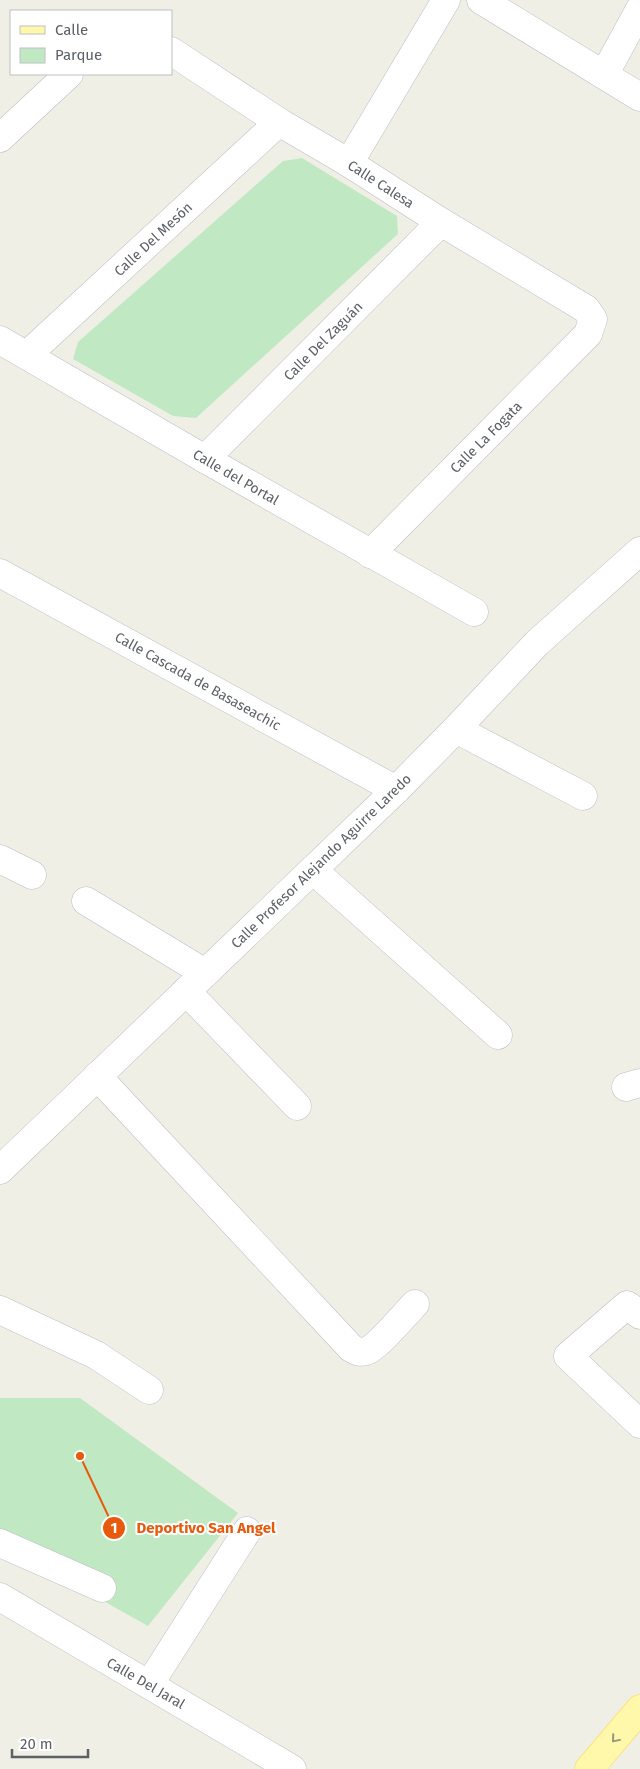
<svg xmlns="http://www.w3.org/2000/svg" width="640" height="1769" font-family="'Fira Sans',sans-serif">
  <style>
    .green { fill: #c0e9c3 }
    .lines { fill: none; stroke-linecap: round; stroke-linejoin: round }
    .minor-casing { stroke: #bcbec5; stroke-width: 29 }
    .major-casing { stroke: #fcda52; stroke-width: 29 }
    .minor { stroke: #fff; stroke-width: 28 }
    .major { stroke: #fff8ab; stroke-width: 28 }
    .oneway { stroke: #95957f }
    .labels { text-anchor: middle; stroke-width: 4; stroke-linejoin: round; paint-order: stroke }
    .street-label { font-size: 14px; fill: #5c6067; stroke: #fff }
    .leader { fill: none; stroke: #e8590c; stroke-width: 2 }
    .callout-dot { fill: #e8590c; stroke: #fff; stroke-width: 2 }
    .mark-label { font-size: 15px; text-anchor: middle; font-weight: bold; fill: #fff }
    .callout-label { font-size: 15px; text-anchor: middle; font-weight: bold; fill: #e8590c; stroke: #fff; stroke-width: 4; stroke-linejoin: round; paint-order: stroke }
  </style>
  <rect width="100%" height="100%" fill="#f0efe5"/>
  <!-- green -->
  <g class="green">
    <path d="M 302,158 L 397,216 L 398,234 L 196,418 L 173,416 L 73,359 L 78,342 L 283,161 Z"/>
    <path d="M 0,1398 L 80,1398 L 238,1513 L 148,1626 L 0,1543 Z"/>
  </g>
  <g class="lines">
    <!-- minor casing -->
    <g class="minor-casing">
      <g id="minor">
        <path d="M 481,0 L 640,97"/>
        <path d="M 171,51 L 279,122 L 349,163 L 441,222 L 586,309 L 593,319 L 588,334 L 370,554"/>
        <path d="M 604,75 L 640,9"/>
        <path d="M 0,138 L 69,74"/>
        <path d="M 349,163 L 446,0"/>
        <path d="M 0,340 L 205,459 L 474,612"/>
        <path d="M 27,355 L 279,122"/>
        <path d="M 205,459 L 441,222"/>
        <path d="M 0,573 L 396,790"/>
        <path d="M 456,729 L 583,796"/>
        <path d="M 0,859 L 32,875"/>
        <path d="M 313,870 L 498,1035"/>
        <path d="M 86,901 L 205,973"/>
        <path d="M 186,991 L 297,1106"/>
        <path d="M 97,1076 L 351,1348 C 356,1351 360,1353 366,1351 C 377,1348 406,1313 415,1304"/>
        <path d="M 626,1087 L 640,1083"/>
        <path d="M 0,1170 L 396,790 L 456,729 L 537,643 L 640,551"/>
        <path d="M 0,1310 L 96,1355 L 149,1390"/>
        <path d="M 640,1315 L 627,1305 L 568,1356 L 640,1424"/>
        <path d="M 0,1543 L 102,1588"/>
        <path d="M 0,1597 L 292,1769"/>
        <path d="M 149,1685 L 247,1531"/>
      </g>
    </g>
    <!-- major casing -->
    <g class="major-casing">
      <path id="major" d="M 589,1769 L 640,1709"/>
    </g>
    <!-- minor -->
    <use href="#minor" class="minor"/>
    <!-- major -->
    <use href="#major" class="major"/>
  </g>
  <!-- one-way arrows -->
  <defs><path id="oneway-chevron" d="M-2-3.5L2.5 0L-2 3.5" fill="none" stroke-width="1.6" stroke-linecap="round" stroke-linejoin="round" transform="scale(1.25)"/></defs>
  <use class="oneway" href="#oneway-chevron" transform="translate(615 1739) rotate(130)"/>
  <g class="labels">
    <!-- street labels -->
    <g class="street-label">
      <text transform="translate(381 184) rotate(33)" y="5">Calle Calesa</text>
      <text transform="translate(153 239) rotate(-43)" y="5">Calle Del Mesón</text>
      <text transform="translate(323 341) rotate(-45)" y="5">Calle Del Zaguán</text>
      <text transform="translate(486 437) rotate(-45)" y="5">Calle La Fogata</text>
      <text transform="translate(236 477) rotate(30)" y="5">Calle del Portal</text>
      <text transform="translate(198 681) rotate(29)" y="5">Calle Cascada de Basaseachic</text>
      <text transform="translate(321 861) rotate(-44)" y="5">Calle Profesor Alejando Aguirre Laredo</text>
      <text transform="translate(146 1683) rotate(30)" y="5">Calle Del Jaral</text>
    </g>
  </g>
  <!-- callouts -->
  <path class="leader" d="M80 1456L114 1528"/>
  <g class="callout-dot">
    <circle cx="80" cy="1456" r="5"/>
    <circle cx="114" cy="1528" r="12"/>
  </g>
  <g class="mark-label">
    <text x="114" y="1533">1</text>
  </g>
  <g class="callout-label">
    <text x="206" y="1533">Deportivo San Angel</text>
  </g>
  <!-- legend -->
  <rect x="10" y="10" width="162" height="65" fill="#ffffff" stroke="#bebfc2"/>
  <rect x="20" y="26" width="25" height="8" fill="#fff8ab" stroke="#bebfc2"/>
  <text x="55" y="35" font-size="15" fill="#5c6067">Calle</text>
  <rect x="20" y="48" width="25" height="15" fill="#c0e9c3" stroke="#bebfc2"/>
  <text x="55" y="60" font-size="15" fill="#5c6067">Parque</text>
  <!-- scale -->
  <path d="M12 1749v8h76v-8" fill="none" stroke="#5c6067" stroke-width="2.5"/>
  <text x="20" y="1749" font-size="15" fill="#5c6067" stroke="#ffffff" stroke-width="4" paint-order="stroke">20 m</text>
</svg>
